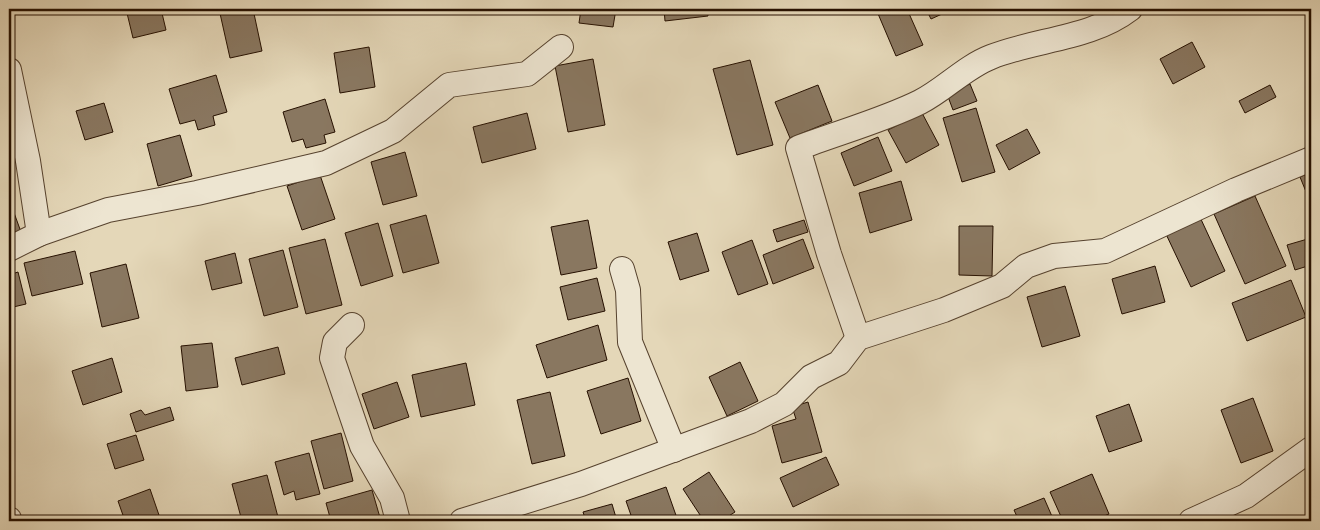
<svg xmlns="http://www.w3.org/2000/svg" width="1320" height="530" font-family="'EB Garamond',serif">
  <style>
    .building { fill: #897760; stroke: #261000 }
    .lines { fill: none; stroke-linecap: round; stroke-linejoin: round }
    .street-casing { stroke: #56422e; stroke-width: 26 }
    .street { stroke: #ede5d1; stroke-width: 24 }
  </style>
  <rect width="100%" height="100%" fill="#e4d7b8"/>
  <filter id="stains"><feTurbulence type="fractalNoise" baseFrequency=".004" numOctaves="4"/><feColorMatrix values="0 0 0 0 .2 0 0 0 0 .09 0 0 0 0 .02 0 0 0 .5 -.17"/></filter>
  <radialGradient id="worn" r=".72"><stop offset=".6" stop-color="#630" stop-opacity="0"/><stop offset="1" stop-color="#630" stop-opacity=".3"/></radialGradient>
  <!-- building -->
  <g class="building">
    <path d="M 126,9 L 161,9 L 166,30 L 133,38 Z"/>
    <path d="M 219,9 L 253,9 L 262,51 L 230,58 Z"/>
    <path d="M 581,9 L 616,9 L 613,27 L 579,23 Z"/>
    <path d="M 664,9 L 707,9 L 708,16 L 665,21 Z"/>
    <path d="M 876,9 L 907,9 L 923,45 L 896,56 Z"/>
    <path d="M 926,9 L 953,9 L 931,19 Z"/>
    <path d="M 1192,42 L 1205,67 L 1173,84 L 1160,59 Z"/>
    <path d="M 369,47 L 375,87 L 340,93 L 334,53 Z"/>
    <path d="M 593,59 L 605,125 L 568,132 L 555,66 Z"/>
    <path d="M 750,60 L 773,145 L 737,155 L 713,69 Z"/>
    <path d="M 216,75 L 227,112 L 213,116 L 215,125 L 198,130 L 195,120 L 180,124 L 169,89 Z"/>
    <path d="M 970,84 L 977,101 L 953,110 L 947,94 Z"/>
    <path d="M 818,85 L 832,121 L 790,138 L 775,102 Z"/>
    <path d="M 1270,85 L 1276,97 L 1245,113 L 1239,101 Z"/>
    <path d="M 325,99 L 335,132 L 324,135 L 326,143 L 306,148 L 303,139 L 292,142 L 283,112 Z"/>
    <path d="M 104,103 L 113,132 L 85,140 L 76,111 Z"/>
    <path d="M 976,108 L 995,172 L 962,182 L 943,118 Z"/>
    <path d="M 527,113 L 536,149 L 482,163 L 473,127 Z"/>
    <path d="M 922,113 L 939,145 L 906,163 L 888,130 Z"/>
    <path d="M 1027,129 L 1040,153 L 1009,170 L 996,145 Z"/>
    <path d="M 180,135 L 192,176 L 158,186 L 147,144 Z"/>
    <path d="M 878,137 L 892,171 L 854,186 L 841,153 Z"/>
    <path d="M 405,152 L 417,196 L 383,205 L 371,162 Z"/>
    <path d="M 1311,172 L 1311,204 L 1300,177 Z"/>
    <path d="M 320,175 L 335,219 L 302,230 L 287,186 Z"/>
    <path d="M 901,181 L 912,220 L 870,233 L 859,193 Z"/>
    <path d="M 1255,196 L 1286,266 L 1245,284 L 1214,214 Z"/>
    <path d="M 9,199 L 21,232 L 9,237 Z"/>
    <path d="M 426,215 L 439,263 L 403,273 L 390,225 Z"/>
    <path d="M 1199,215 L 1225,271 L 1191,287 L 1165,232 Z"/>
    <path d="M 588,220 L 597,268 L 561,275 L 551,227 Z"/>
    <path d="M 804,220 L 808,232 L 777,242 L 773,230 Z"/>
    <path d="M 378,223 L 393,276 L 361,286 L 345,233 Z"/>
    <path d="M 959,226 L 993,226 L 992,276 L 959,275 Z"/>
    <path d="M 697,233 L 709,271 L 680,280 L 668,242 Z"/>
    <path d="M 1311,238 L 1311,265 L 1295,270 L 1287,245 Z"/>
    <path d="M 325,239 L 342,305 L 306,314 L 289,248 Z"/>
    <path d="M 803,239 L 814,268 L 773,284 L 763,255 Z"/>
    <path d="M 752,240 L 768,284 L 738,295 L 722,252 Z"/>
    <path d="M 283,250 L 298,307 L 264,316 L 249,259 Z"/>
    <path d="M 75,251 L 83,284 L 32,296 L 24,263 Z"/>
    <path d="M 235,253 L 242,283 L 212,290 L 205,261 Z"/>
    <path d="M 126,264 L 139,318 L 102,327 L 90,273 Z"/>
    <path d="M 1155,266 L 1165,302 L 1122,314 L 1112,279 Z"/>
    <path d="M 18,272 L 26,304 L 9,308 L 9,275 Z"/>
    <path d="M 597,278 L 605,311 L 568,320 L 560,287 Z"/>
    <path d="M 1291,280 L 1306,317 L 1247,341 L 1232,303 Z"/>
    <path d="M 1065,286 L 1080,336 L 1042,347 L 1027,297 Z"/>
    <path d="M 598,325 L 607,360 L 547,378 L 536,345 Z"/>
    <path d="M 212,343 L 218,387 L 186,391 L 181,346 Z"/>
    <path d="M 278,347 L 285,374 L 242,385 L 235,358 Z"/>
    <path d="M 112,358 L 122,392 L 83,405 L 72,371 Z"/>
    <path d="M 740,362 L 758,401 L 727,416 L 709,377 Z"/>
    <path d="M 466,363 L 475,405 L 421,417 L 412,375 Z"/>
    <path d="M 628,378 L 641,421 L 601,434 L 587,391 Z"/>
    <path d="M 397,382 L 409,417 L 374,429 L 362,394 Z"/>
    <path d="M 550,392 L 565,456 L 532,464 L 517,400 Z"/>
    <path d="M 1253,398 L 1273,451 L 1241,463 L 1221,410 Z"/>
    <path d="M 808,402 L 822,452 L 782,463 L 772,426 L 796,419 L 792,407 Z"/>
    <path d="M 1129,404 L 1142,441 L 1109,452 L 1096,416 Z"/>
    <path d="M 170,407 L 174,420 L 136,432 L 130,414 L 141,410 L 145,415 Z"/>
    <path d="M 341,433 L 353,481 L 324,489 L 311,441 Z"/>
    <path d="M 136,435 L 144,460 L 115,469 L 107,444 Z"/>
    <path d="M 309,453 L 320,494 L 296,500 L 294,491 L 284,495 L 275,462 Z"/>
    <path d="M 826,457 L 839,485 L 793,507 L 780,478 Z"/>
    <path d="M 709,472 L 735,512 L 721,521 L 704,521 L 683,489 Z"/>
    <path d="M 1092,474 L 1109,514 L 1092,521 L 1063,521 L 1050,492 Z"/>
    <path d="M 267,475 L 279,521 L 242,521 L 232,484 Z"/>
    <path d="M 666,487 L 678,521 L 633,521 L 626,501 Z"/>
    <path d="M 150,489 L 160,518 L 151,521 L 125,521 L 118,501 Z"/>
    <path d="M 372,490 L 381,521 L 331,521 L 326,503 Z"/>
    <path d="M 1044,498 L 1054,521 L 1019,521 L 1014,510 Z"/>
    <path d="M 612,504 L 617,521 L 586,521 L 583,512 Z"/>
  </g>
  <g class="lines">
    <!-- street casing -->
    <g class="street-casing">
      <g id="street">
        <path d="M 9,70 L 28,161 L 39,234 L 9,249"/>
        <path d="M 39,234 L 108,210 L 197,193 L 326,163 L 393,131 L 449,85 L 527,74 L 561,47"/>
        <path d="M 622,269 L 628,290 L 630,342 L 674,450"/>
        <path d="M 352,325 L 335,342 L 332,358 L 362,446 L 392,498 L 398,521"/>
        <path d="M 858,338 L 829,254 L 798,148 C 837,133 884,120 920,102 C 944,90 965,67 991,57 C 1036,39 1091,39 1130,9"/>
        <path d="M 9,519 L 9,521"/>
        <path d="M 462,521 L 581,484 L 751,421 L 784,404 L 811,377 L 839,363 L 858,338 L 944,310 L 1002,286 L 1026,266 L 1054,256 L 1105,251 L 1236,190 L 1311,159"/>
        <path d="M 1191,521 L 1246,496 L 1311,449"/>
      </g>
    </g>
    <!-- street -->
    <use href="#street" class="street"/>
  </g>
  <!-- margin -->
  <rect width="1320" height="530" fill="none" stroke="#e4d7b8" stroke-width="30"/>
  <rect x="10" y="10" width="1300" height="510" fill="none" stroke="#261000" stroke-width="2.5"/>
  <rect x="15" y="15" width="1290" height="500" fill="none" stroke="#261000"/>
  <rect width="100%" height="100%" filter="url(#stains)"/>
  <rect width="100%" height="100%" fill="url(#worn)"/>
</svg>
